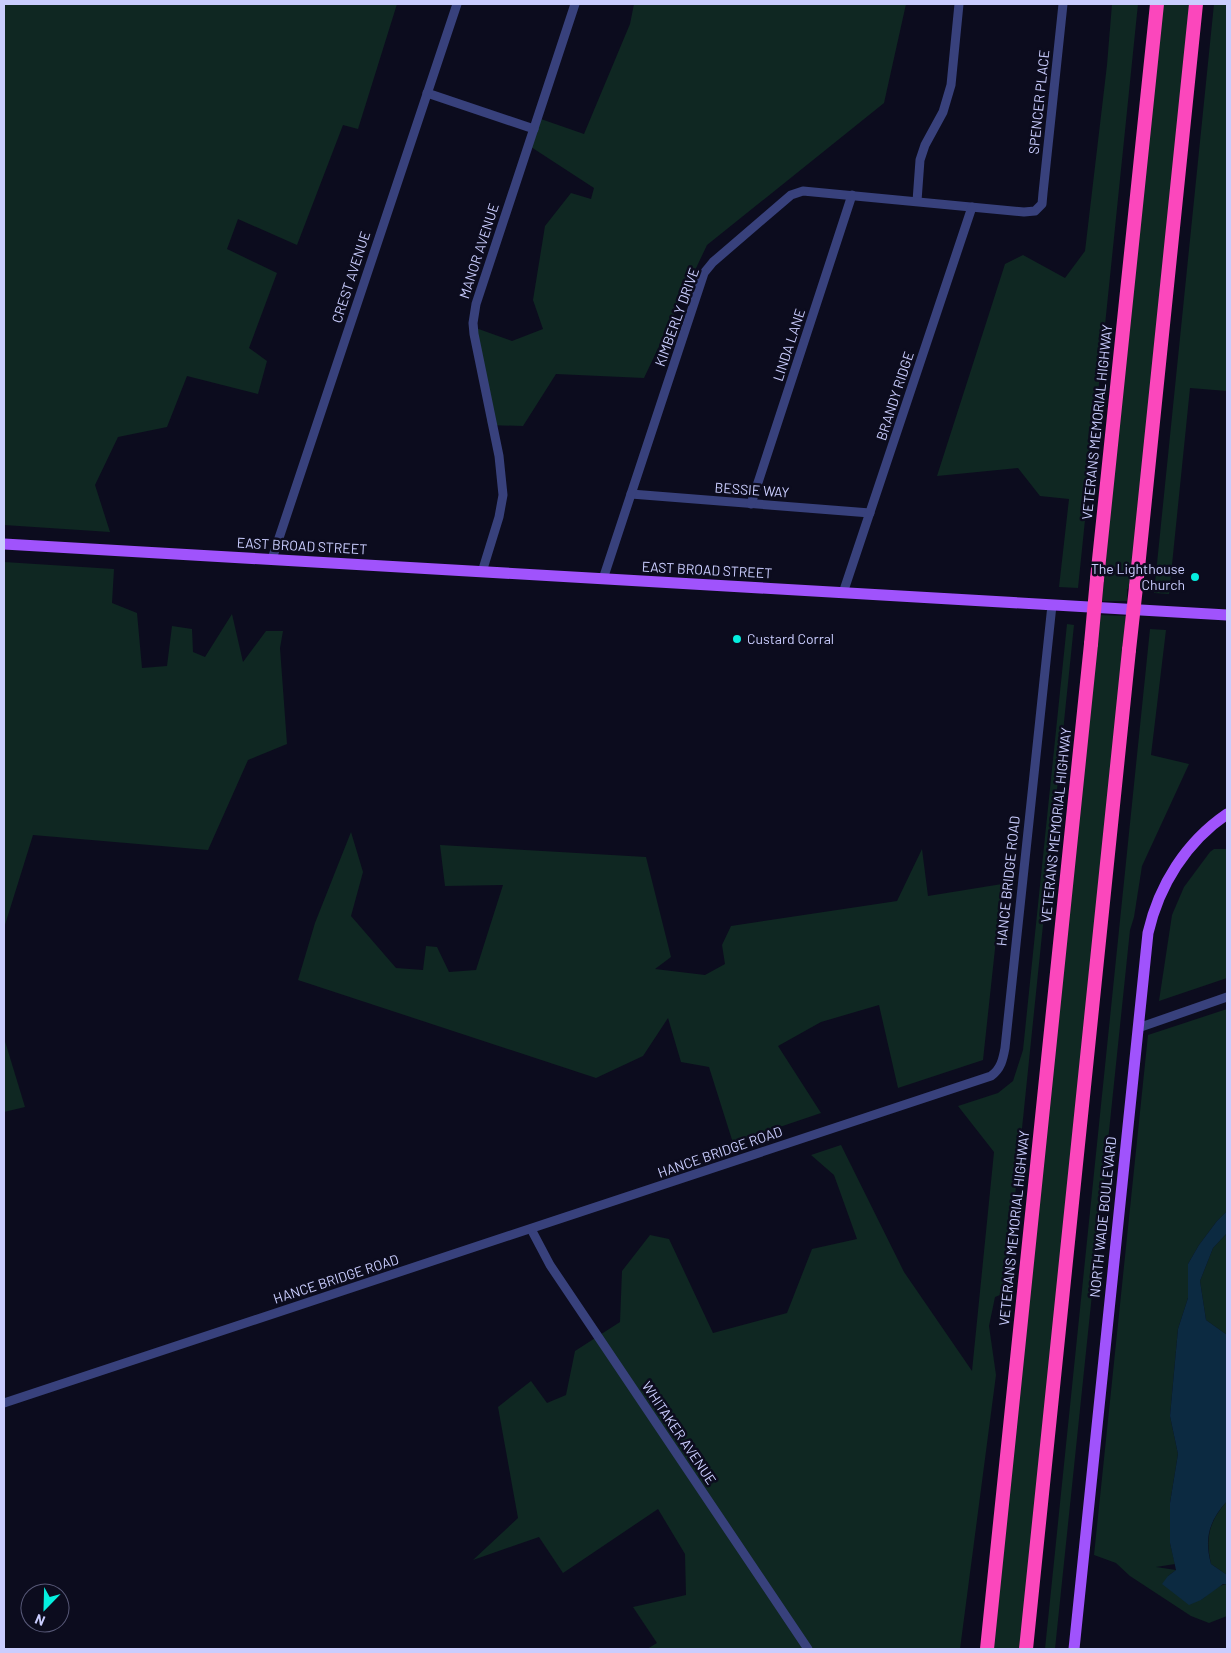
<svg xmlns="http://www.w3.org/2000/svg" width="1231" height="1653" font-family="Barlow,sans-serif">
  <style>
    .green { fill: #0f2722 }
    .water { fill: #0c2a41 }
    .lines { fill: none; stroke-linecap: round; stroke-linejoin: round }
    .minor { stroke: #38417c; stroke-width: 9 }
    .major { stroke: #a053fc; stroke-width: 11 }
    .highway { stroke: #fb47bc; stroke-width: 14 }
    .highway-bridge { stroke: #fb47bc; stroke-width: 14 }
    .poi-dot { fill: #05efdf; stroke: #0c0c1e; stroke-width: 2 }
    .labels { text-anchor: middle; stroke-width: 5; stroke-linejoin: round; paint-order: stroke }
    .street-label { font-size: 14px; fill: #cacdfe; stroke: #0c0c1e }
    .poi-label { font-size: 14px; fill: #cacdfe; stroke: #0c0c1e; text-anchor: end }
  </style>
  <rect width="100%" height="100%" fill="#0c0c1e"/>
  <!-- green -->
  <g class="green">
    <path d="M 4,4 L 397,4 L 358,129 L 343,125 L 297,245 L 238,219 L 227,249 L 277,273 L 249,348 L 267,361 L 258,394 L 187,376 L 167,427 L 118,437 L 95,485 L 110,532 L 4,525 Z"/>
    <path d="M 634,4 L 906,4 L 884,103 L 707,245 L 644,378 L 556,374 L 523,426 L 488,425 L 473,327 L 512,341 L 543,329 L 533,300 L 545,226 L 571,193 L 591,199 L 594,188 L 528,145 L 538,118 L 584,134 L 630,24 Z"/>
    <path d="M 1112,4 L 1138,4 L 1078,588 L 1059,587 L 1069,499 L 1040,496 L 1018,468 L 937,476 L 1005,264 L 1023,255 L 1065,278 L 1085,251 L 1107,65 Z"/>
    <path d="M 1161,4 L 1191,4 L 1131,587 L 1127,589 L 1127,601 L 1102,601 L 1104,581 L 1101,579 Z"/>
    <path d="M 1214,4 L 1227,4 L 1227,391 L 1190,388 L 1169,594 L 1154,593 Z"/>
    <path d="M 4,562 L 114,569 L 112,603 L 137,613 L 142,668 L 167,666 L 172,626 L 192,629 L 193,652 L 205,657 L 232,614 L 243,662 L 266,631 L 283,631 L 280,648 L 287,744 L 248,760 L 208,850 L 33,835 L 4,928 Z"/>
    <path d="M 1099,615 L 1126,616 L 1123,650 L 1020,1649 L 993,1649 Z"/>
    <path d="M 1067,624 L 1074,625 L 1005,1293 L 995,1297 L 989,1326 L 996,1375 L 960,1649 L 647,1649 L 657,1643 L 633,1607 L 686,1595 L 685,1554 L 658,1509 L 563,1573 L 539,1537 L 473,1560 L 518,1518 L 498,1407 L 531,1381 L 547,1403 L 566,1395 L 575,1351 L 620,1322 L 622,1271 L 650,1235 L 669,1239 L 713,1333 L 787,1313 L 812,1249 L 857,1239 L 834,1175 L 811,1155 L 841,1145 L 904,1272 L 972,1371 L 994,1152 L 958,1106 L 998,1093 L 1013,1081 L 1023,1050 Z"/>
    <path d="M 1150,629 L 1166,630 L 1151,755 L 1189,764 L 1142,866 L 1134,917 L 1130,930 L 1055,1649 L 1045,1649 Z"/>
    <path d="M 351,832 L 363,872 L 351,916 L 396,968 L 423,970 L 426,946 L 437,947 L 449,972 L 476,970 L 503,885 L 445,886 L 440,845 L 646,857 L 671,957 L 655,969 L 705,975 L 725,964 L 722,945 L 731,926 L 897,901 L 922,849 L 928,896 L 1002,884 L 983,1060 L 898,1088 L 879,1005 L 821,1022 L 778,1046 L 821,1113 L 733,1143 L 709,1067 L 681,1062 L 668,1018 L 643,1056 L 596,1078 L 298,980 L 315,923 Z"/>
    <path d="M 1214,849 L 1227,849 L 1227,978 L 1159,1001 L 1172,915 L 1184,887 L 1210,852 Z"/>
    <path d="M 1227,1009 L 1227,1211 L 1217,1221 L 1199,1245 L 1188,1264 L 1188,1298 L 1178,1329 L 1170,1416 L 1178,1454 L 1170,1503 L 1170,1543 L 1175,1564 L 1156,1567 L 1176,1570 L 1168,1576 L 1201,1600 C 1209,1594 1217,1585 1227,1584 L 1227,1616 L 1209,1623 L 1191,1616 L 1130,1576 L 1116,1563 L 1094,1555 L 1148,1035 Z"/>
    <path d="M 4,1038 L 25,1107 L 4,1112 Z"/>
    <path d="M 1227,1233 L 1227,1335 L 1206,1320 L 1200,1281 L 1213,1248 Z"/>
    <path d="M 1227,1501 L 1227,1575 L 1211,1564 C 1205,1537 1209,1522 1227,1501 Z"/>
  </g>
  <!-- water -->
  <path class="water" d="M 1227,1211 L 1227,1233 L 1213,1248 L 1200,1281 L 1206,1320 L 1227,1335 L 1227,1501 C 1209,1521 1204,1538 1211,1564 L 1227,1575 L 1227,1584 L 1223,1584 L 1201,1600 L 1189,1605 L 1162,1584 L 1168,1576 L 1176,1570 L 1170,1543 L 1170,1503 L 1178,1454 L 1170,1416 L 1178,1329 L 1188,1298 L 1188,1264 L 1199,1245 L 1217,1221 Z"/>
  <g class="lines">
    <!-- minor -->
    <g class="minor">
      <path d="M 427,93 L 534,129"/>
      <path d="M 917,201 L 920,160 L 925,145 L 943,112 L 951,85 L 959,4"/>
      <path d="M 631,494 L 870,513"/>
      <path d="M 751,504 L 852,195"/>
      <path d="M 272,559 L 457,4"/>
      <path d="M 482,572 L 499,517 L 503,495 L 499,456 L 474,334 L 473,323 L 476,304 L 575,4"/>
      <path d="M 603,579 L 704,273 L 713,262 L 791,195 L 803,191 L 1024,212 L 1035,211 L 1042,204 L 1043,193 L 1063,4"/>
      <path d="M 843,593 L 972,207"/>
      <path d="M 1138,1028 L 1227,997"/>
      <path d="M 531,1229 L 550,1265 L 808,1649"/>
      <path d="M 4,1403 L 991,1076 C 1001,1069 1003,1059 1005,1048 L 1052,605"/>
    </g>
    <!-- major -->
    <g class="major">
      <path d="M 4,544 L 1227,615"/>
      <path d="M 1074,1649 L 1148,933 C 1159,885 1186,842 1227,814"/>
    </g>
    <!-- highway -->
    <g class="highway">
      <path d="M 1097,579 L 1157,4"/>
      <path d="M 1136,587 L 1196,4"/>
      <path d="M 987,1649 L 1091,644"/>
      <path d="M 1026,1649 L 1129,650"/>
    </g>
    <!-- highway-bridge -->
    <g class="highway-bridge">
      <path d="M 1091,644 L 1097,579"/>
      <path d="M 1129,650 L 1136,587"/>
    </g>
  </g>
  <!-- markers -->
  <g class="poi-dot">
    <circle cx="1195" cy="577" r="5"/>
    <circle cx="737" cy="639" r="5"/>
  </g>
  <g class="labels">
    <!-- street labels -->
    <g class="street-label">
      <text transform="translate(1039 102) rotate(-84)" y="5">SPENCER PLACE</text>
      <text transform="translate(479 251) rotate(-72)" y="5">MANOR AVENUE</text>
      <text transform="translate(351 277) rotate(-72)" y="5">CREST AVENUE</text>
      <text transform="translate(677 317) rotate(-70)" y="5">KIMBERLY DRIVE</text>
      <text transform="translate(789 345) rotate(-72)" y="5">LINDA LANE</text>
      <text transform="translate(895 396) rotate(-72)" y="5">BRANDY RIDGE</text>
      <text transform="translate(1097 422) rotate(-84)" y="5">VETERANS MEMORIAL HIGHWAY</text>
      <text transform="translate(752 490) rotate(4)" y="5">BESSIE WAY</text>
      <text transform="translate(302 546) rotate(3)" y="5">EAST BROAD STREET</text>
      <text transform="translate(707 570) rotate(3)" y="5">EAST BROAD STREET</text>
      <text transform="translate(1056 825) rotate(-84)" y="5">VETERANS MEMORIAL HIGHWAY</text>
      <text transform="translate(1008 881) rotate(-84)" y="5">HANCE BRIDGE ROAD</text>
      <text transform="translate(720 1152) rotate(-19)" y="5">HANCE BRIDGE ROAD</text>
      <text transform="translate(1103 1217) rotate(-84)" y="5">NORTH WADE BOULEVARD</text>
      <text transform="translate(1014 1228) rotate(-84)" y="5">VETERANS MEMORIAL HIGHWAY</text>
      <text transform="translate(336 1279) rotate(-18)" y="5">HANCE BRIDGE ROAD</text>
      <text transform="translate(679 1433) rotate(56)" y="5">WHITAKER AVENUE</text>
    </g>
    <!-- poi labels -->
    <g class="poi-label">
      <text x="1185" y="574">The Lighthouse<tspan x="1185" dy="16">Church</tspan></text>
      <text x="747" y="644" text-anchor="start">Custard Corral</text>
    </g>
  </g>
  <!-- border -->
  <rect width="1231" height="1653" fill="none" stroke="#cacdfe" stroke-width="10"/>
  <!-- north arrow -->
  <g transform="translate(45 1608) rotate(203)"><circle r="24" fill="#0c0c1e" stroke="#585978"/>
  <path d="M0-4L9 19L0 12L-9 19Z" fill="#05efdf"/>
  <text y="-8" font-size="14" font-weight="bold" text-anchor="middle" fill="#cacdfe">N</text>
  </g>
</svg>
